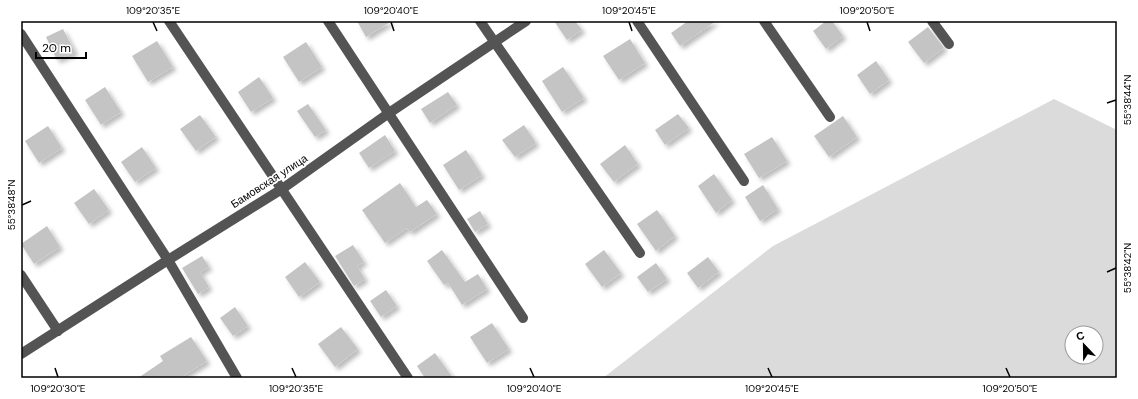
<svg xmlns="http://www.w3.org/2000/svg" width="1138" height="399" font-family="'DM Sans',sans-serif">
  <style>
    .green { fill: #dbdbdb; fill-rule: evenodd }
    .building { fill: #c4c4c4; filter: url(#shadow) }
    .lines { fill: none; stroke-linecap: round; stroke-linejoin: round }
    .minor { stroke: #545454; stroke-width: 10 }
    .ticks { fill: none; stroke: #000; stroke-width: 1.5 }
    .labels { text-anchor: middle; stroke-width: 3.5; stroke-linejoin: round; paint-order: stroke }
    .street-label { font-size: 11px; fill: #000; stroke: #fff }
    .neatline { fill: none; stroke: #000; stroke-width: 1.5 }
    .ticks-label { font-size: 10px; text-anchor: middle; fill: #000 }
  </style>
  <defs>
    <filter id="shadow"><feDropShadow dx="3.5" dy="3.5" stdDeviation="2" flood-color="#0004"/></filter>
  </defs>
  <rect width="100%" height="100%" fill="#fff"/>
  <!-- green -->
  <path class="green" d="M 1054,99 L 1117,130 L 1117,378 L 603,378 L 773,246 ZM 1072,333 L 1096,333 L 1096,357 L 1072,357 Z"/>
  <!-- building -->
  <g class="building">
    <path d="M 357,21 L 392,21 L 366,37 Z"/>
    <path d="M 554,21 L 575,21 L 582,30 L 567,40 Z"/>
    <path d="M 688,21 L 716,21 L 680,46 L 671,33 Z"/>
    <path d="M 826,21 L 832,21 L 843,36 L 826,49 L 813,31 Z"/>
    <path d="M 928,27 L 944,48 L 924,63 L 908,42 Z"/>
    <path d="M 63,29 L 75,52 L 57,60 L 46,37 Z"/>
    <path d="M 630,39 L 645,63 L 619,80 L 603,56 Z"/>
    <path d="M 157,41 L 173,67 L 148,82 L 132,56 Z"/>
    <path d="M 306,42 L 322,67 L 299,82 L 283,57 Z"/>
    <path d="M 876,61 L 889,80 L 870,94 L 857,75 Z"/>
    <path d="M 563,67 L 584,98 L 562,112 L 542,81 Z"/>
    <path d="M 259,77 L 273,98 L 251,112 L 238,92 Z"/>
    <path d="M 105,87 L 121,112 L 101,125 L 85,100 Z"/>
    <path d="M 448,92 L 457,105 L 430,123 L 421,109 Z"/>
    <path d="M 308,104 L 326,130 L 315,137 L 297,111 Z"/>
    <path d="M 678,114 L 689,128 L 665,145 L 655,130 Z"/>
    <path d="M 200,115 L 216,137 L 196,151 L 180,129 Z"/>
    <path d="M 843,116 L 857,137 L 829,157 L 814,136 Z"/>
    <path d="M 524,125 L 536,143 L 515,157 L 502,140 Z"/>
    <path d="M 48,126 L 62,148 L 39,163 L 25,141 Z"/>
    <path d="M 385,135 L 395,151 L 369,168 L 359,153 Z"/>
    <path d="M 772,137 L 787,161 L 759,178 L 744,154 Z"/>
    <path d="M 625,145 L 638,164 L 614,182 L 600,164 Z"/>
    <path d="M 142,147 L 156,168 L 135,182 L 121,162 Z"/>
    <path d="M 466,150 L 482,175 L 459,190 L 443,165 Z"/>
    <path d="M 714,174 L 732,200 L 716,213 L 698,186 Z"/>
    <path d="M 400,183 L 416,207 L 427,200 L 437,214 L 410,232 L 407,228 L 385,243 L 362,210 Z"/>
    <path d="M 763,185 L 778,209 L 760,221 L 745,197 Z"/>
    <path d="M 94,189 L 109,210 L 89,224 L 74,203 Z"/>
    <path d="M 657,210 L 675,236 L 656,251 L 637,224 Z"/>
    <path d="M 480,211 L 488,224 L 475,232 L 467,219 Z"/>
    <path d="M 47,226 L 60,247 L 34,264 L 21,244 Z"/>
    <path d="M 353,245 L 364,262 L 357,266 L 365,279 L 354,286 L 335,256 Z"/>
    <path d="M 442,250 L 465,282 L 478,274 L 487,289 L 462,305 L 448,283 L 444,285 L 427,261 Z"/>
    <path d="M 604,250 L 621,273 L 602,287 L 585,264 Z"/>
    <path d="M 202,256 L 209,267 L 200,272 L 209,287 L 198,294 L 182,268 Z"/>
    <path d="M 708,257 L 719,272 L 698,288 L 687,273 Z"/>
    <path d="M 305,262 L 320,282 L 299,297 L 285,277 Z"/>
    <path d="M 656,263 L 667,279 L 648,292 L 637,277 Z"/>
    <path d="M 386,290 L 397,306 L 381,317 L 370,301 Z"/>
    <path d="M 235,307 L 248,326 L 233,336 L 220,318 Z"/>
    <path d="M 492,323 L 509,349 L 487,363 L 470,337 Z"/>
    <path d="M 341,327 L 358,349 L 335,367 L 318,344 Z"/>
    <path d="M 191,337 L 207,361 L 180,378 L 138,378 L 163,361 L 160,356 Z"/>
    <path d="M 435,353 L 453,378 L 425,378 L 417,366 Z"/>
  </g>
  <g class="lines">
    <!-- minor -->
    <g class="minor">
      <path d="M 169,21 L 408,378"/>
      <path d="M 328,21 L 523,318"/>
      <path d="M 480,21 L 640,253"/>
      <path d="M 637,21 L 744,181"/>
      <path d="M 764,21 L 830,117"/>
      <path d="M 932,21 L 949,44"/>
      <path d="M 21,34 L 168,260 L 237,378"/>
      <path d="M 21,275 L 58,331"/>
      <path d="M 21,354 L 168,260 L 282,189 L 389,113 L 526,21"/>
    </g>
  </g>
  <!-- ticks -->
  <path class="ticks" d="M 153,22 L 157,31M 391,22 L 394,31M 629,22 L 632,31M 867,22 L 870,31M 1107,103 L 1116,100M 22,205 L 31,201M 1107,272 L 1116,268M 55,368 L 58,377M 292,368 L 296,377M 530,368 L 534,377M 768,368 L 772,377M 1006,368 L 1010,377"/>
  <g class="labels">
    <!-- street labels -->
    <g class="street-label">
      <text transform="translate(269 181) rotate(-33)" y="4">Бамовская улица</text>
    </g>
  </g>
  <!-- border -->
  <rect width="1138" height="399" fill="none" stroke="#ffffff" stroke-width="44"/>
  <!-- north arrow -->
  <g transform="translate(1084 345) rotate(338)"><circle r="19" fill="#ffffff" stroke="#999999"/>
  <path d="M0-3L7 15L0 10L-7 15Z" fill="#000000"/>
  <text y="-6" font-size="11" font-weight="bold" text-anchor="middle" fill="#000000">С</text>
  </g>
  <!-- scale -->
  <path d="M36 52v6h50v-6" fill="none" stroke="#000000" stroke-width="2"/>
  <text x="42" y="52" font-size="12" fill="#000000" stroke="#ffffff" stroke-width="3" paint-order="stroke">20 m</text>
  <rect x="22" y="22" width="1094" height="355" class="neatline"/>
  <g class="ticks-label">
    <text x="153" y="14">109°20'35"E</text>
    <text x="391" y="14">109°20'40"E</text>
    <text x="629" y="14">109°20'45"E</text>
    <text x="867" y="14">109°20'50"E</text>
    <text transform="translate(1127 100) rotate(-90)" y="4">55°38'44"N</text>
    <text transform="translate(11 205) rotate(-90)" y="4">55°38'48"N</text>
    <text transform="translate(1127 268) rotate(-90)" y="4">55°38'42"N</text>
    <text x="58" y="392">109°20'30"E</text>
    <text x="296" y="392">109°20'35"E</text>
    <text x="534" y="392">109°20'40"E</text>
    <text x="772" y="392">109°20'45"E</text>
    <text x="1010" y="392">109°20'50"E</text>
  </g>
</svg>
